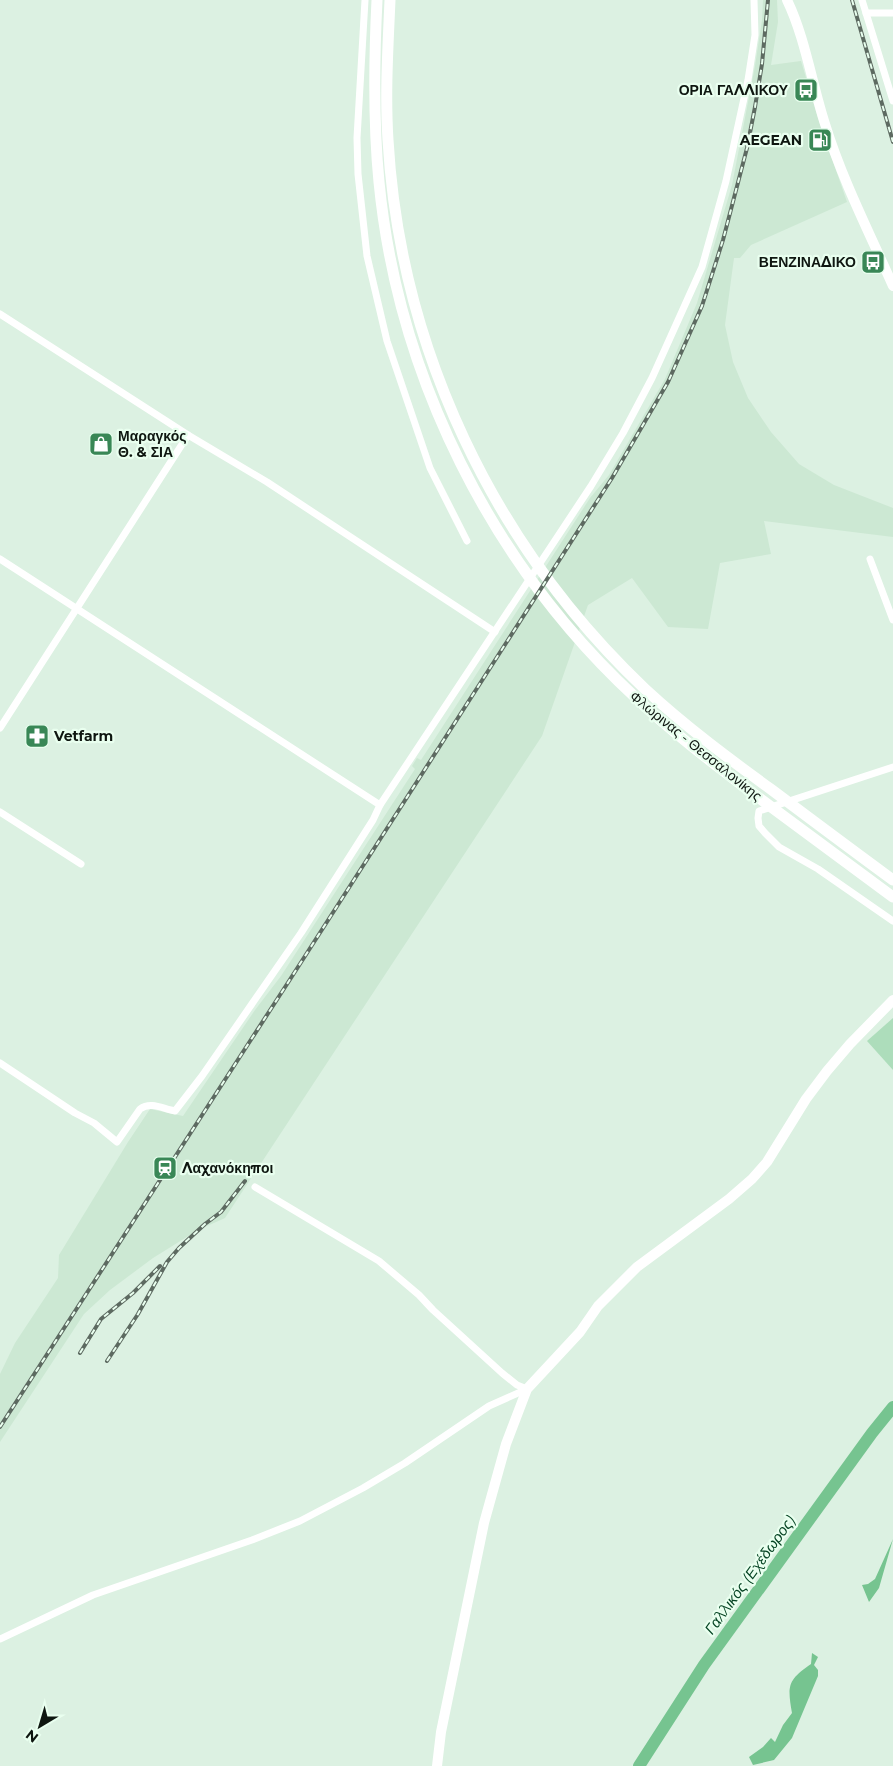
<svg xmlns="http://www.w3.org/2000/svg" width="893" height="1766" font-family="Montserrat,sans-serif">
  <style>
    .built { fill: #cce8d3 }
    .green { fill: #adddbb }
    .water { fill: #76c490 }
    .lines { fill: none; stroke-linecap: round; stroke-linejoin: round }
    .river { stroke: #76c490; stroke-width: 12 }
    .street { stroke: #fff; stroke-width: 7 }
    .secondary { stroke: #fff; stroke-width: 10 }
    .primary { stroke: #fff; stroke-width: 11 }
    .rail-casing { stroke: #5d6a61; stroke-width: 4 }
    .rail { stroke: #e9ffef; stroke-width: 2; stroke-dasharray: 5.5; stroke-linecap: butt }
    .labels { text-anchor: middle; stroke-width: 4.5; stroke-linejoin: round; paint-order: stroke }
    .poi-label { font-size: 14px; font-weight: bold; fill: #0e1610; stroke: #e9ffef; text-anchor: end }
    .street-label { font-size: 14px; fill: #0e1610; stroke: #e9ffef }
    .water-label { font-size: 15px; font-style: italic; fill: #064524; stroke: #e9ffef }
  </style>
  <rect width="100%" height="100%" fill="#dcf1e2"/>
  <!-- built -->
  <path class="built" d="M 763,0 L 777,0 L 778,22 L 771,65 L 801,61 L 818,118 L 847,202 L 751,245 L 740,258 L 734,258 L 725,325 L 733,362 L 748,398 L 771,432 L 799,464 L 834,485 L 893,508 L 893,537 L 764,521 L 771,554 L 720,563 L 708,629 L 668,627 L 632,578 L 588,605 L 542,736 L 225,1218 L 198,1230 L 153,1258 L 110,1290 L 84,1314 L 0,1442 L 0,1374 L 15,1343 L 58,1278 L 59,1255 L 128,1142 L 150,1109 L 183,1116 L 255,1010 L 281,976 L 415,769 L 412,766 L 417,758 L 421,760 L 590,498 L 609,475 L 665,379 L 697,303 L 732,185 L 755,66 L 762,20 Z"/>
  <!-- green -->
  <path class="green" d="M 893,1018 L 893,1070 L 867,1041 Z"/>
  <!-- water -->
  <g class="water">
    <path d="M 893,1539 L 879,1588 L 869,1602 L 862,1585 L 868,1584 L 875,1579 Z"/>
    <path d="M 812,1653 L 818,1657 L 814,1665 L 818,1670 L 818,1676 L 792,1738 L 774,1760 L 753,1765 L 749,1757 L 763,1747 L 771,1738 L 775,1742 L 783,1725 L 792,1713 C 787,1685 788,1680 811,1664 Z"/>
  </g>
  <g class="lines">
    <!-- river -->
    <path class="river" d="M 639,1766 L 704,1665 L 872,1433 L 893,1407"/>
    <!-- street -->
    <g class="street">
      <path d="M 365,0 L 357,138 L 358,174 L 367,256 L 387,341 L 430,468 L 467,541"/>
      <path d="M 862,0 L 893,101"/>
      <path d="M 866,13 L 893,13"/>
      <path d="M 0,314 L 188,435 L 267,482 L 495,632"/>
      <path d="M 0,559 L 380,805"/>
      <path d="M 870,559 L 893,620"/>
      <path d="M 0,728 L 188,435"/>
      <path d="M 893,767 L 759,811 L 758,818 L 759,826 L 765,833 L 779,847 L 818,869 L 893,921"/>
      <path d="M 0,812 L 81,864"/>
      <path d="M 0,1063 L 75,1113 L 94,1123 L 117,1142 L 140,1109 C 151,1101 163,1109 175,1111 L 202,1076 L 301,933 L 373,820 L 380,805 L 591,486 L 623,433 L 652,378 L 702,267 L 726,181 L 748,80 L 755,35 L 754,0"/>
      <path d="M 255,1187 L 379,1261 L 419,1295 L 433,1310 L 502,1373 L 517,1385 L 527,1389"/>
      <path d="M 0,1639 L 93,1595 L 252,1540 L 300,1521 L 363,1488 L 405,1463 L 489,1406 L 527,1389"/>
    </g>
    <!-- secondary -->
    <g class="secondary">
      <path d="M 787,0 C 805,37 812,84 825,124 C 842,179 869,232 893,286"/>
      <path d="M 437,1766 L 441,1732 L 484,1523 L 506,1444 L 527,1389 L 580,1332 L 598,1306 L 637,1267 L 729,1199 L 752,1179 L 767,1162 L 806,1099 L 827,1071 L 850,1044 L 893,1000"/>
    </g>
    <!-- primary -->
    <g class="primary">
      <path d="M 377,0 C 374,61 373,121 379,182 C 398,377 492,565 636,698 C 671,731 709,760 747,789 C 795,825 844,861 893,897"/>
      <path d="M 390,0 C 388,47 385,93 388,140 C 400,349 494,546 645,689 C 685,726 728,758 772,790 C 812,820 852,850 893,880"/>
    </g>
    <!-- rail casing -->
    <g class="rail-casing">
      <g id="rail">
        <path d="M 852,0 L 893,142"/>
        <path d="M 80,1353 L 101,1319 L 133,1293 L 160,1266"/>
        <path d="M 107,1361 L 138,1314 L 167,1262 L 179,1248 L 205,1224 L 221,1212 L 245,1181"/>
        <path d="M 0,1427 L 289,981 L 612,478 L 668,382 L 702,306 L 723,240 L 747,148 L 755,107 L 762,64 L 768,0"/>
      </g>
    </g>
    <!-- rail -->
    <use href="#rail" class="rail"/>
  </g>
  <!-- icons -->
  <defs>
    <g id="bus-square" transform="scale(1.25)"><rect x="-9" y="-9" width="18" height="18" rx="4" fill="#398756" stroke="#e9ffef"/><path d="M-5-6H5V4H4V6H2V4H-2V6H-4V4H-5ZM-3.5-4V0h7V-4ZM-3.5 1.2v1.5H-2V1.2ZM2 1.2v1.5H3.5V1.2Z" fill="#fff"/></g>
    <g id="fuel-square" transform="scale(1.25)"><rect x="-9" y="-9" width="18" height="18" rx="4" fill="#398756" stroke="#e9ffef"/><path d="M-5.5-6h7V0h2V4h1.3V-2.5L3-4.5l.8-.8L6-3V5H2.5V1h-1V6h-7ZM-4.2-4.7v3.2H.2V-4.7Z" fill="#fff"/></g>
    <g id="shop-square" transform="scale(1.25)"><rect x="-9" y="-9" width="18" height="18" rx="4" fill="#398756" stroke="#e9ffef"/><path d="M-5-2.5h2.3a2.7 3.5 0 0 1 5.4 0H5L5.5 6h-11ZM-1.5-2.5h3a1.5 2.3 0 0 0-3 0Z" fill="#fff"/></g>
    <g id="pharmacy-square" transform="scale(1.25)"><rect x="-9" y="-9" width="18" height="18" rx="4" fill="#398756" stroke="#e9ffef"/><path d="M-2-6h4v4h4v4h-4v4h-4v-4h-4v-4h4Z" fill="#fff"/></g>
    <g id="station-square" transform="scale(1.25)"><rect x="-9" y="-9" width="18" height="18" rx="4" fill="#398756" stroke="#e9ffef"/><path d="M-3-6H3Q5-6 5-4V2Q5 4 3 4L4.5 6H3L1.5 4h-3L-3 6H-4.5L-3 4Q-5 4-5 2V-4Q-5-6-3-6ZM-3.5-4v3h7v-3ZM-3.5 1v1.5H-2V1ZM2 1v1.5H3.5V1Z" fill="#fff"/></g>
  </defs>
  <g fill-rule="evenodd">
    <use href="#bus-square" x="806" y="90"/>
    <use href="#fuel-square" x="820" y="140"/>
    <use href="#bus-square" x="873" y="262"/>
    <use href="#shop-square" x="101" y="444"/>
    <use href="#pharmacy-square" x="37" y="736"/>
    <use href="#station-square" x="165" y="1168"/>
  </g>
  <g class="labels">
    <!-- poi labels -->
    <g class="poi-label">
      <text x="788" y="95">ΟΡΙΑ ΓΑΛΛΙΚΟΥ</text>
      <text x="802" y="145">AEGEAN</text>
      <text x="856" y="267">ΒΕΝΖΙΝΑΔΙΚΟ</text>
      <text x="118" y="441" text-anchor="start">Μαραγκός<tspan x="118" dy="16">Θ. &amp; ΣΙΑ</tspan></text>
      <text x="54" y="741" text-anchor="start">Vetfarm</text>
      <text x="182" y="1173" text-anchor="start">Λαχανόκηποι</text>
    </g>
    <!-- street labels -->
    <g class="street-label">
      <text transform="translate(696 746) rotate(39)" y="5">Φλώρινας - Θεσσαλονίκης</text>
    </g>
    <!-- water labels -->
    <g class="water-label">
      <text transform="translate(750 1575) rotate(-54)" y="5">Γαλλικός (Εχέδωρος)</text>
    </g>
  </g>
  <!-- north arrow -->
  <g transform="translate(40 1726) rotate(218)" stroke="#e9ffef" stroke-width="4" paint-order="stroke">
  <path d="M0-4L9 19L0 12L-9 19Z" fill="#0e1610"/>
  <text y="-8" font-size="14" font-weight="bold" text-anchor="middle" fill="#0e1610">N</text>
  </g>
</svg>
